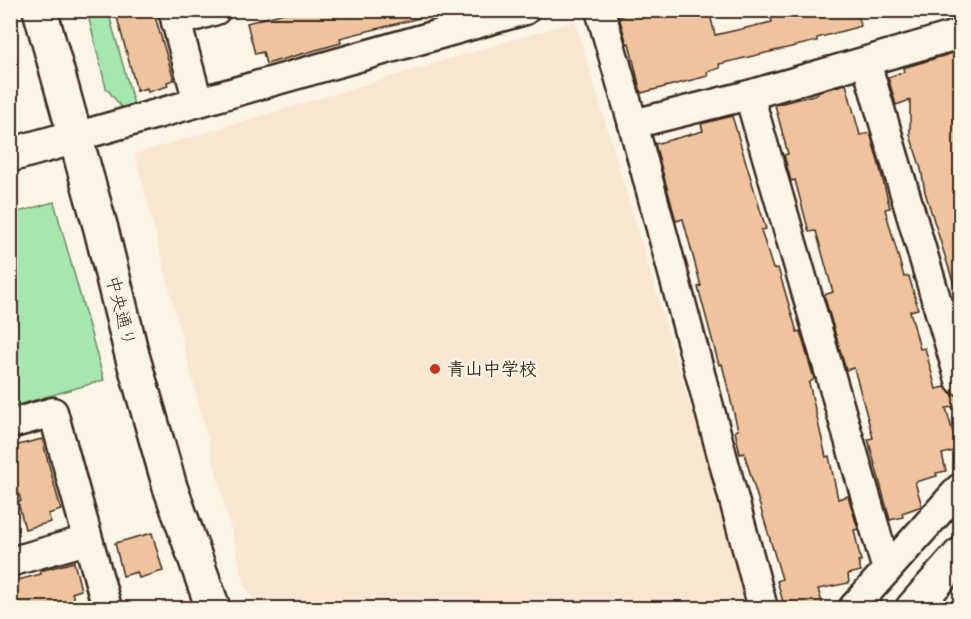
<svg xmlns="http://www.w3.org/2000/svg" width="971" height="619" font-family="'Comic Neue','Klee One',sans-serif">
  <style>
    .built { fill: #f8e6d0 }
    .green { fill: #a6e6af; stroke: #708866; stroke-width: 1.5 }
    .building { fill: #eec39e; stroke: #3b2a1e; stroke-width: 1.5 }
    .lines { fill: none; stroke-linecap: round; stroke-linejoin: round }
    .street-casing { stroke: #3b2a1e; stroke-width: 33 }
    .secondary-casing { stroke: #3b2a1e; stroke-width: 38 }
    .street { stroke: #fcf5e5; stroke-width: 28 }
    .secondary { stroke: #fcf5e5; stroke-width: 33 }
    .poi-dot { fill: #c8321e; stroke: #fcf5e5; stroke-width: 2 }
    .labels { text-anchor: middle; stroke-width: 4.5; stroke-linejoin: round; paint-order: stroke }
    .street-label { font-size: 18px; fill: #3b2a1e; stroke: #fcf5e5 }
    .poi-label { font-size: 18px; font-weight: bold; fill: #3b2a1e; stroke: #fcf5e5; text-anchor: start }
  </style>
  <rect width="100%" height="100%" fill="#fcf5e5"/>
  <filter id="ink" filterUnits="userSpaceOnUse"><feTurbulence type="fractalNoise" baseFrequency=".0167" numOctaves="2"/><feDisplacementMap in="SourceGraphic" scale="12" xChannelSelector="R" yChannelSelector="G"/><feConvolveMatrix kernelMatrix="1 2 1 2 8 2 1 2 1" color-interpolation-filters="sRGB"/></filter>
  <g filter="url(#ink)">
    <!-- built -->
    <path class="built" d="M 575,21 L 751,608 L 259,608 L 245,585 L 135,154 Z"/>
    <!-- green -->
    <g class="green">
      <path d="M 87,11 L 108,11 L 135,108 L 122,108 L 106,88 Z"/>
      <path d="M 54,202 L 104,380 L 11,407 L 11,214 Z"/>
    </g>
    <!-- building -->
    <g class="building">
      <path d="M 115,10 L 153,10 L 174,80 L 167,82 L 168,86 L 148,92 L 147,88 L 137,91 Z"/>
      <path d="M 295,10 L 419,10 L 420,18 L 340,38 L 341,43 L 266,64 L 263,52 L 255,54 L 247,23 Z"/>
      <path d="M 621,10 L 709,10 L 715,35 L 772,22 L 771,18 L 805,10 L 856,10 L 861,26 L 817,38 L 817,41 L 719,64 L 720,68 L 707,72 L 708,76 L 641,93 L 629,43 L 627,44 L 619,17 L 622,16 Z"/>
      <path d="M 960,51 L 960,290 L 956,291 L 925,192 L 921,169 L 910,135 L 910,100 L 896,105 L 888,77 L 904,72 L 903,68 Z"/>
      <path d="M 846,84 L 860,135 L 870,133 L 878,161 L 890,208 L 885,209 L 904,277 L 909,276 L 918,309 L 910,311 L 920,349 L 925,348 L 936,389 L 945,387 L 949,392 L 960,396 L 960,406 L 946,408 L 958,450 L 942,454 L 946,471 L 936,473 L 937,476 L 915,482 L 922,506 L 902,513 L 903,517 L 890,520 L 868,439 L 873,438 L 854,368 L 846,370 L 824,295 L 833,292 L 816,231 L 809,232 L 795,180 L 791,181 L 784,155 L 788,154 L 775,105 L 818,94 L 817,92 Z"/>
      <path d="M 732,116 L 766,229 L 761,230 L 773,269 L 778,268 L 797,332 L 800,331 L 814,379 L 809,383 L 826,457 L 829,456 L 838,499 L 848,496 L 858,529 L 854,530 L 861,561 L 858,561 L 861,571 L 848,574 L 849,583 L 818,589 L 824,609 L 785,609 L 777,581 L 782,579 L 744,453 L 740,454 L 735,431 L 738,430 L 722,364 L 719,365 L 698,287 L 701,286 L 683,219 L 676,221 L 655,144 L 703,131 L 701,124 Z"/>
      <path d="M 42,439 L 61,510 L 48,514 L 51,522 L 25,529 L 18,502 L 21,501 L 10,463 L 10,447 Z"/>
      <path d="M 152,533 L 163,571 L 139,578 L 137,572 L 123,576 L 115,543 Z"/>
      <path d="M 74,562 L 81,590 L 72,593 L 75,601 L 46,609 L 10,609 L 10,582 L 41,574 L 40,571 Z"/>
    </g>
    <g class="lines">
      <!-- street casing -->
      <g class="street-casing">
        <g id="street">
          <path d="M 173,10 L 198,102"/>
          <path d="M 600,10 L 633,124 L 763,608"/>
          <path d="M 176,22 L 216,10"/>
          <path d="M 866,62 L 960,380"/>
          <path d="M 749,95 L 887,570"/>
          <path d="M 633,124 L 749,95 L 960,34"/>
          <path d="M 75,137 L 525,10"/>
          <path d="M 10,424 L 53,412 L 107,608"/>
          <path d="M 10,562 L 87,540"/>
          <path d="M 853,608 L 960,488"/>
        </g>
      </g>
      <!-- secondary casing -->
      <g class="secondary-casing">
        <g id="secondary">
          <path d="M 40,10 L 101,229 L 132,355 L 170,487 L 213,608"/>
          <path d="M 10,155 L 75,137"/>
          <path d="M 913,608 L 960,555"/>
        </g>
      </g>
      <!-- street -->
      <use href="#street" class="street"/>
      <!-- secondary -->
      <use href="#secondary" class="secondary"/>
    </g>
  </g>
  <!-- markers -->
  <circle class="poi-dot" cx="435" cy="369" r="6"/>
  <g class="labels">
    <!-- street labels -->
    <g class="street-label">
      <text transform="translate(121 311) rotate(76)" y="6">中央通り</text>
    </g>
    <!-- poi labels -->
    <g class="poi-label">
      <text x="447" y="375">青山中学校</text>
    </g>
  </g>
  <!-- margin -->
  <rect width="971" height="619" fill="none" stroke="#fcf5e5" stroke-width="36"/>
  <rect x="18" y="18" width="935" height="583" fill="none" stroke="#3b2a1e" stroke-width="2" filter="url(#ink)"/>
</svg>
